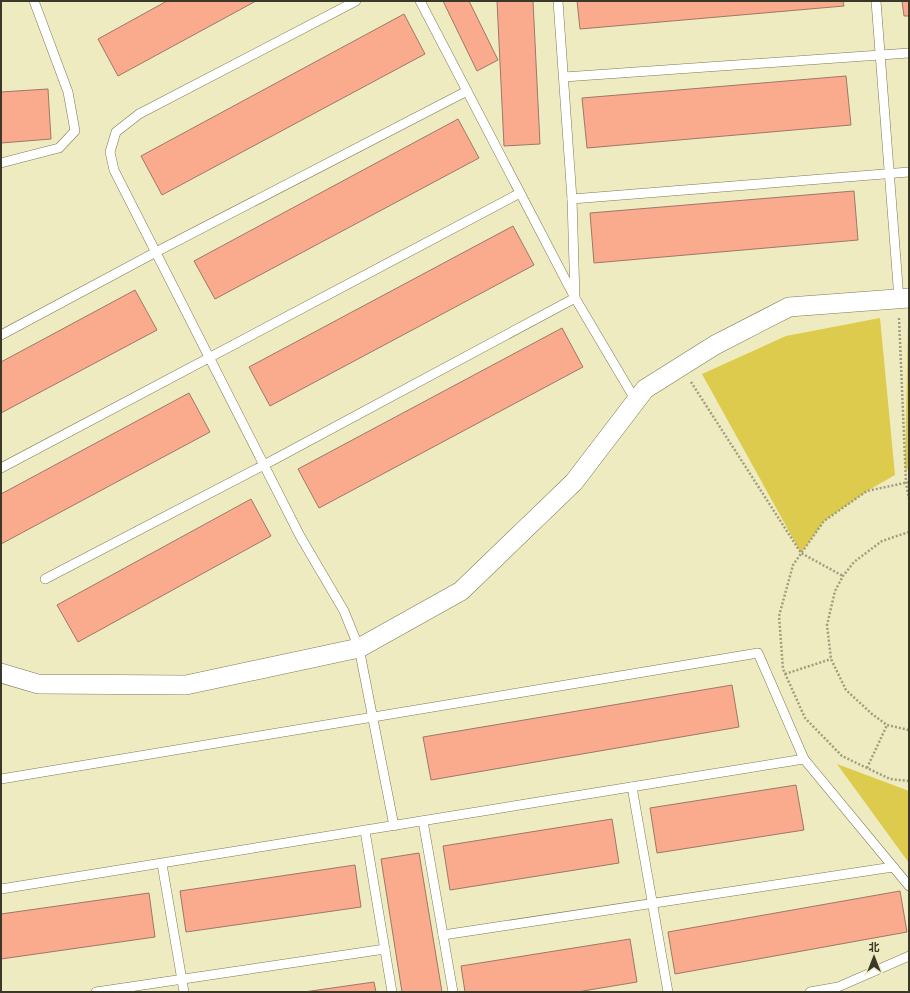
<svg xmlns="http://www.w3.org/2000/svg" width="910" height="993" font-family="'Asap Condensed','Noto Sans SC',sans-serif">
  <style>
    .green { fill: #dccb4c }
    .building { fill: #faab8d; stroke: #9e7768 }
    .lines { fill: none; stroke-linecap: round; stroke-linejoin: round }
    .lane-casing { stroke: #7d7953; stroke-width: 10 }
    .street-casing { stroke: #7d7953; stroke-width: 20 }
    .path { stroke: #a09d7e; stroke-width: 2.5; stroke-dasharray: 2 2; stroke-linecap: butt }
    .lane { stroke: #fff; stroke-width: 9 }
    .street { stroke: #fff; stroke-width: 19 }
  </style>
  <rect width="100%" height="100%" fill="#efebc1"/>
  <!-- green -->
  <g class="green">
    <path d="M 880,318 L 895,475 L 867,491 L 824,521 L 801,553 L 702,374 L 786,336 Z"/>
    <path d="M 908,322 L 909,322 L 909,470 L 905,469 Z"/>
    <path d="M 837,764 L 909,791 L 909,863 Z"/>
  </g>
  <!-- building -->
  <g class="building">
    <path d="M 167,1 L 256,1 L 118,76 L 98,39 Z"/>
    <path d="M 443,1 L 469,1 L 498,60 L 477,71 Z"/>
    <path d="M 497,1 L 533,1 L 540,144 L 504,146 Z"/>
    <path d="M 577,1 L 843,1 L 844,6 L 580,29 Z"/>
    <path d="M 902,1 L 909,1 L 909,16 L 904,16 Z"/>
    <path d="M 404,14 L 425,54 L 162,195 L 141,156 Z"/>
    <path d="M 846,76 L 851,125 L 587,148 L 582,98 Z"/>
    <path d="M 48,89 L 51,139 L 1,143 L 1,92 Z"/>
    <path d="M 458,119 L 479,158 L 215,299 L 194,261 Z"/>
    <path d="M 854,191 L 858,240 L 594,263 L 590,213 Z"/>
    <path d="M 513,226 L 534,265 L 270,406 L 249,367 Z"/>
    <path d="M 135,290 L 157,330 L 1,413 L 1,362 Z"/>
    <path d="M 562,328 L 583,367 L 319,508 L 298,469 Z"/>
    <path d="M 189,393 L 210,432 L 1,544 L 1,494 Z"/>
    <path d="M 251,499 L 271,536 L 78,642 L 57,605 Z"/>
    <path d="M 732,685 L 739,727 L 431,780 L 423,737 Z"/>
    <path d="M 796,785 L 804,830 L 657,853 L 650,808 Z"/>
    <path d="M 612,819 L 619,863 L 450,890 L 443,846 Z"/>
    <path d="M 419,853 L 442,992 L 402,992 L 381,859 Z"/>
    <path d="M 355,865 L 361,907 L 186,932 L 180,891 Z"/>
    <path d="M 900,891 L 907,932 L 675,974 L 668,932 Z"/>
    <path d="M 149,893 L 155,937 L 1,959 L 1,914 Z"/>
    <path d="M 630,939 L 637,982 L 577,992 L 465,992 L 461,966 Z"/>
    <path d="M 374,982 L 376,992 L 304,992 Z"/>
  </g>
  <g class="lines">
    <!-- lane casing -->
    <g class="lane-casing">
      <g id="lane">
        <path d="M 356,1 L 139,114 L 116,132 L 110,152 L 114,170 L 300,536 L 344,611 L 359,648 L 394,826"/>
        <path d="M 420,1 L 575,298 L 636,401"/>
        <path d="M 876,1 L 899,299"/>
        <path d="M 564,77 L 909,53"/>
        <path d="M 1,163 L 59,148 L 75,131 L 68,92 L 34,1"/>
        <path d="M 572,199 L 909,172"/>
        <path d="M 1,335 L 156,252 L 467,91"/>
        <path d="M 1,468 L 520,193"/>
        <path d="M 45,579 L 264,465 L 575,298 L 572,199 L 558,1"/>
        <path d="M 1,779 L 758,653 L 804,759 L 909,886"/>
        <path d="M 632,787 L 668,992"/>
        <path d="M 423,821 L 453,992"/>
        <path d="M 365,831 L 392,992"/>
        <path d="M 162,864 L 184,992"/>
        <path d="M 1,889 L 804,759"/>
        <path d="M 443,935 L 893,867"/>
        <path d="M 96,992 L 385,949"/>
        <path d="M 810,992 L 838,987 L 909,956"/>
      </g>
    </g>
    <!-- street casing -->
    <g class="street-casing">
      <path id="street" d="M 1,673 L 38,684 L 186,685 L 359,648 L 461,591 L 574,482 L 645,389 L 715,345 L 789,307 L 909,298"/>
    </g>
    <!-- path -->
    <g class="path">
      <path d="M 899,318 L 906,483 L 909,499"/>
      <path d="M 691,382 L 801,553 L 843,576"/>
      <path d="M 909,482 L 867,491 L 824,521 L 793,565 L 779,616 L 783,669 L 805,718 L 842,756 L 890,779 L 909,781"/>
      <path d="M 909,532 L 882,541 L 854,562 L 843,576 L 835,591 L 827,625 L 831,659 L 846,690 L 872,714 L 887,725 L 909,730"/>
      <path d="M 785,674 L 831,659"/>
      <path d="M 867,768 L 887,725"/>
    </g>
    <!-- lane -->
    <use href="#lane" class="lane"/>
    <!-- street -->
    <use href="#street" class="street"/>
  </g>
  <!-- border -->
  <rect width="910" height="993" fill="none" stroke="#3a3828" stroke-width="4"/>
  <!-- north arrow -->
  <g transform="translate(874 957)" stroke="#efebc1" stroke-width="3" paint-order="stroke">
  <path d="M0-3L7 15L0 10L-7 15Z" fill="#3a3828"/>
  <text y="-6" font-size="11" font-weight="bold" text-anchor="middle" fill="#3a3828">北</text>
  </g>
</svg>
